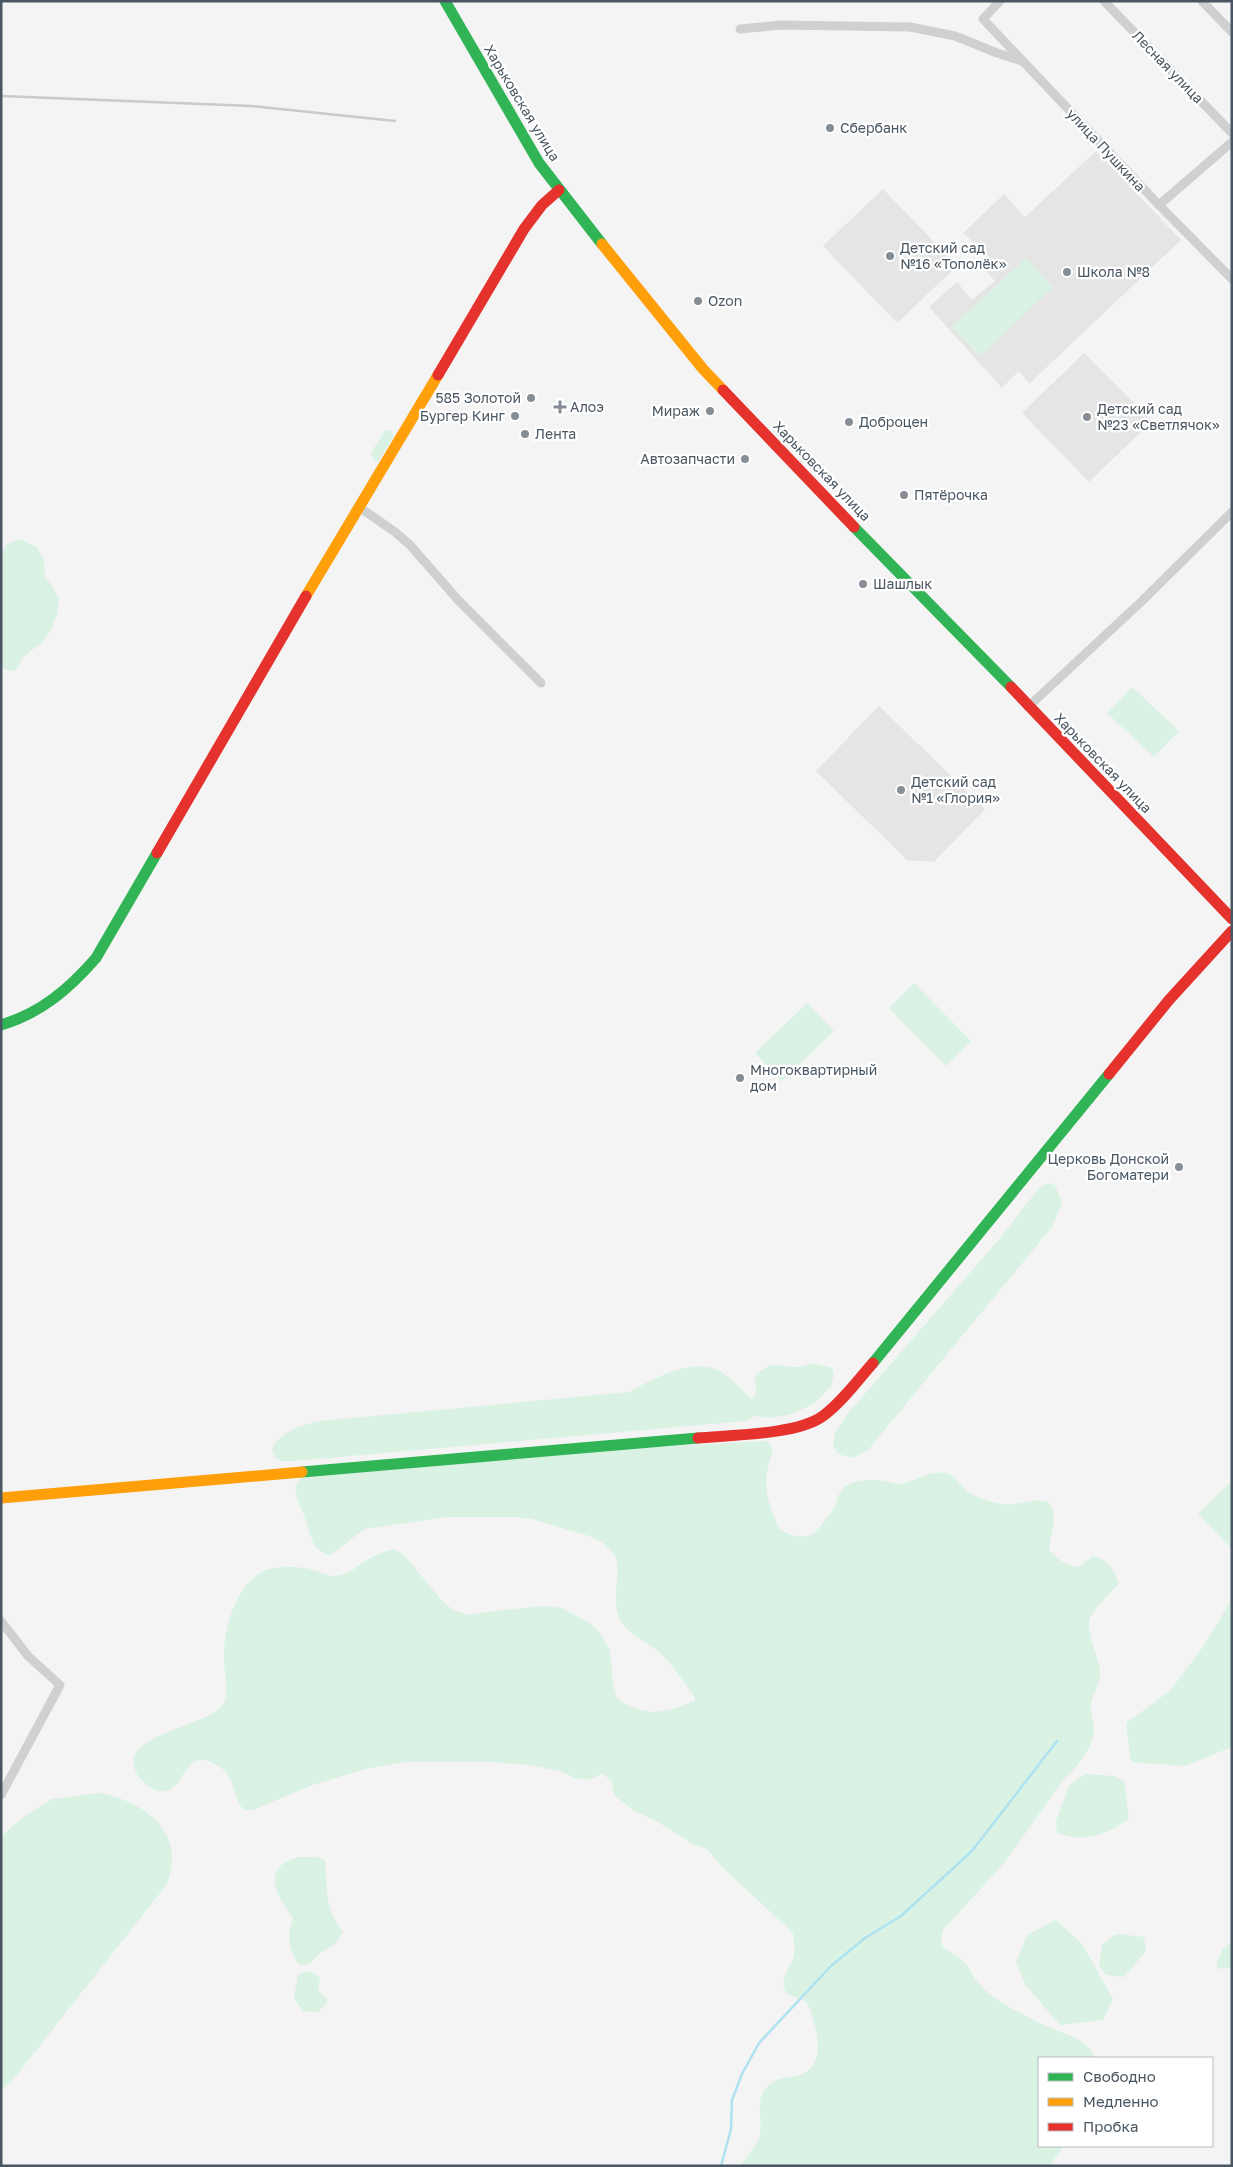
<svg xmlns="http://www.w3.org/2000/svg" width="1233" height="2167" font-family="'Golos Text',sans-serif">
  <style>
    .education { fill: #e6e5e6 }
    .green { fill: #d9f2e3 }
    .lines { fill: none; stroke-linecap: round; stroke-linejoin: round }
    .stream { stroke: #aee2f0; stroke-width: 2.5 }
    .street { stroke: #ced0d2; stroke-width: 9 }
    .fast { stroke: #30b455; stroke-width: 11 }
    .slow { stroke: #ff9f0a; stroke-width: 11 }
    .jam { stroke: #e5322d; stroke-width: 11 }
    .rail { stroke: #c9cacc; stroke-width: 2.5 }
    .poi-dot { fill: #868d94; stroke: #fff; stroke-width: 2 }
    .labels { text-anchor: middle; stroke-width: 4.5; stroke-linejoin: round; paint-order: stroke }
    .street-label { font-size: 14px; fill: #4a5661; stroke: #fff }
    .poi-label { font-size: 14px; fill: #4a5661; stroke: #fff; text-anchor: start }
  </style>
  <rect width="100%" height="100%" fill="#f4f4f4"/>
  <!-- education -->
  <g class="education">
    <path d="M 1096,151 L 1181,240 L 1029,384 L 1019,371 L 1002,388 L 929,307 L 957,282 L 972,300 L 995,281 L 980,264 L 988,256 L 963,233 L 1004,194 L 1025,217 Z"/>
    <path d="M 883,189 L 957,266 L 897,323 L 823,246 Z"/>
    <path d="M 1084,353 L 1152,421 L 1089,482 L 1022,413 Z"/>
    <path d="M 879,706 L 985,809 L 934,862 L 907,860 L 816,771 Z"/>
  </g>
  <!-- green -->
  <g class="green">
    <path d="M 1026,258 L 1053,287 L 980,356 L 952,327 Z"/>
    <path d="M 385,430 L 391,431 L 394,436 L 378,462 L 374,460 L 371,453 Z"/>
    <path d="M 19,539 L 37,547 L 44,560 L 45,577 L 52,586 L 59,599 L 57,614 L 50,632 L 40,644 L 23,657 L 16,670 L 9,671 L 1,667 L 1,554 L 7,544 Z"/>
    <path d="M 1132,687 L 1179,731 L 1154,757 L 1107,713 Z"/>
    <path d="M 914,983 L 971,1041 L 946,1066 L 889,1008 Z"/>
    <path d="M 807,1003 L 834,1031 L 782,1081 L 755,1053 Z"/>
    <path d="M 1048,1183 L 1055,1185 L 1062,1203 L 1052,1227 L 868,1450 L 853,1458 L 838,1454 L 833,1445 L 835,1433 L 849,1412 L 1001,1237 L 1039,1188 Z"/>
    <path d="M 813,1363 L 832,1368 L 834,1374 L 831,1386 L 814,1404 L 788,1415 L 771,1418 L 755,1416 L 745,1421 L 294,1461 L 282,1461 L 275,1458 L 272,1449 C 281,1431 302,1425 320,1421 L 629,1392 C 653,1379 692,1357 720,1371 C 732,1378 741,1390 752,1399 L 756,1395 L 755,1376 C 771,1361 774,1365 793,1367 C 800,1368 806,1365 813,1363 Z"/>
    <path d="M 768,1441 L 773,1451 C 761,1483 766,1498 779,1529 C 800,1541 812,1540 826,1519 C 829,1515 833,1511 835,1506 C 838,1498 838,1490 848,1485 C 858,1479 875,1479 886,1481 C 891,1482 895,1484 900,1484 C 916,1482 932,1468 948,1474 C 956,1476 959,1484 965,1489 C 974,1498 991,1502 1003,1504 C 1019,1506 1035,1497 1048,1502 C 1060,1517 1050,1533 1049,1550 C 1058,1560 1065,1565 1079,1567 L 1093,1556 C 1108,1559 1113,1569 1119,1583 C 1111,1594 1096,1604 1090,1618 C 1085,1632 1099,1656 1100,1671 C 1101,1684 1093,1692 1091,1704 C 1090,1712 1093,1719 1094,1727 C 1095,1745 1077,1768 1064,1779 L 1004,1863 L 943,1930 L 941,1939 L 943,1947 C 949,1952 957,1955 962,1960 C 970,1967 973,1978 980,1985 C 996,2002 1022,2014 1042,2024 C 1062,2035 1085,2035 1095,2058 L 1039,2058 L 1039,2146 L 1064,2146 L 1049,2166 L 741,2166 C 746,2155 756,2148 759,2137 C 765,2120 752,2101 768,2086 C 786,2069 813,2087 818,2049 C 819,2040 812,2008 806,2002 C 799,1996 787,1998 784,1988 C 781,1977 791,1966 794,1956 C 795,1949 794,1940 793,1933 L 720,1865 L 707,1849 L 693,1844 L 656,1821 L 633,1810 L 616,1797 L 613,1791 L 612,1782 L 603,1774 L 587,1780 L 574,1778 L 560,1771 L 529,1765 L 493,1762 L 404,1762 L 365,1769 L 310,1786 L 253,1810 L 244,1810 C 232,1798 236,1778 221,1768 C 177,1737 189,1807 151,1788 C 145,1784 139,1779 136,1772 C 118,1733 208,1728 223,1704 C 230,1693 224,1671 224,1659 C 223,1632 235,1586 262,1572 C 275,1565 296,1566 310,1569 C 318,1571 327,1576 336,1576 C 348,1575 356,1567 366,1561 C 374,1555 384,1552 394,1549 L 404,1555 L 443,1602 L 455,1611 L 469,1615 L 494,1611 L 544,1606 L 562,1608 L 591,1624 L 601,1634 L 610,1651 L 613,1683 L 617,1699 C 647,1718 664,1713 695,1701 L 695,1697 C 683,1682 674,1665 659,1652 C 644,1639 625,1635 618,1614 C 612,1596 621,1575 616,1557 L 602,1542 L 589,1536 L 532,1519 L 516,1517 L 447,1517 L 365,1529 L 330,1555 C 312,1552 311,1535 306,1521 C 302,1508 296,1500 295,1486 L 300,1479 L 308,1477 L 637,1448 Z"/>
    <path d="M 1232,1481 L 1232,1549 L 1198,1514 Z"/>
    <path d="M 1232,1599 L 1232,1747 L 1185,1766 L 1131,1762 L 1126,1723 L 1170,1691 L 1203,1647 Z"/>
    <path d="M 1085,1774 L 1114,1776 L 1124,1781 L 1129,1819 C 1103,1836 1088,1842 1057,1833 L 1056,1821 L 1069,1786 Z"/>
    <path d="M 101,1793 C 147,1803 186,1833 167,1884 L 12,2081 L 1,2091 L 1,1836 L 25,1816 L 52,1799 Z"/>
    <path d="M 299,1857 L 316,1857 L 325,1860 C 327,1888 325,1910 343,1932 L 336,1944 L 320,1953 L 310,1963 L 302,1965 L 298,1964 C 288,1948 287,1935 293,1918 C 276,1895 260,1867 299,1857 Z"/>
    <path d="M 1056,1920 L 1082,1944 L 1113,1999 L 1103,2020 L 1060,2025 L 1025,1984 L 1016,1962 L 1027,1935 Z"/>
    <path d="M 1120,1934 L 1144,1937 L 1146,1951 L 1124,1977 L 1106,1975 L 1099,1966 L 1102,1945 L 1115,1935 Z"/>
    <path d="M 1232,1942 L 1232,1968 L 1220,1969 L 1216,1966 L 1222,1950 Z"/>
    <path d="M 310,1971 L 320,1977 L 318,1990 L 327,1999 L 326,2005 L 317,2012 L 303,2011 L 294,1998 L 298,1974 Z"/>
  </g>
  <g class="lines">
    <!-- stream -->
    <path class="stream" d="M 721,2166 L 731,2129 L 732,2100 L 742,2074 L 759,2043 L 831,1966 L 865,1938 L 901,1916 L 972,1851 L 1057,1741"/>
    <!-- street -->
    <g class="street">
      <path d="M 1000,1 L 983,19 L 1159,205 L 1232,279"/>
      <path d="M 1104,1 L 1232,133"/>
      <path d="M 1202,1 L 1232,32"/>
      <path d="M 740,29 L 781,25 L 910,27 L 955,36 L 997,53 L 1022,61"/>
      <path d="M 1159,205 L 1232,142"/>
      <path d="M 359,507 L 395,532 L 410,545 L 459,601 L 541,683"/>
      <path d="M 1028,707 L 1142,601 L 1232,512"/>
      <path d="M 1,1621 L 28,1656 L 60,1685 L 1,1795"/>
    </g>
    <!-- fast -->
    <g class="fast">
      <path d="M 445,1 L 539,163 L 602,244"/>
      <path d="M 854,527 L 1011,687"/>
      <path d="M 1,1025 C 41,1013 69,989 96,958 L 157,853"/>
      <path d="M 873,1363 L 1109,1074"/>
      <path d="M 302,1472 L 698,1438"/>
    </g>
    <!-- slow -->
    <g class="slow">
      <path d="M 602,244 L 703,369 L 723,390"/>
      <path d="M 306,596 L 438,375"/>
      <path d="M 1,1498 L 302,1472"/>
    </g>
    <!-- jam -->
    <g class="jam">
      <path d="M 438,375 L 524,229 L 542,205 L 559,190"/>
      <path d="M 723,390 L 854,527"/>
      <path d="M 1011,687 L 1232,919"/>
      <path d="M 157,853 L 306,596"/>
      <path d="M 1109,1074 L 1169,1000 L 1232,931"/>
      <path d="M 698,1438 C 730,1435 797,1435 823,1416 C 842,1402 857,1381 873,1363"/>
    </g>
    <!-- rail -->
    <path class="rail" d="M 1,96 L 252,106 L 395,121"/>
  </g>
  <!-- markers -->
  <g class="poi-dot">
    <circle cx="830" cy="128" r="5"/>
    <circle cx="890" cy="256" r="5"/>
    <circle cx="1067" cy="272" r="5"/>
    <circle cx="698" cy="301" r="5"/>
    <circle cx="531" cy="398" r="5"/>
    <path d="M557.5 399.5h5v5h5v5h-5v5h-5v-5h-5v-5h5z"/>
    <circle cx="710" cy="411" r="5"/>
    <circle cx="515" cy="416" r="5"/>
    <circle cx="1087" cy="417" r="5"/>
    <circle cx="849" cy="422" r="5"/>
    <circle cx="525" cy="434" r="5"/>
    <circle cx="745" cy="459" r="5"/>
    <circle cx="904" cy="495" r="5"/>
    <circle cx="863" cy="584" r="5"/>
    <circle cx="901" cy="790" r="5"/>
    <circle cx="740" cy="1078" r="5"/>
    <circle cx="1179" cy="1167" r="5"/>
  </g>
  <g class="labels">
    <!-- street labels -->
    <g class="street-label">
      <text transform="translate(1168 67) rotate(46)" y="5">Лесная улица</text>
      <text transform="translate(522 103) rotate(59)" y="5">Харьковская улица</text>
      <text transform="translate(1106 150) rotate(47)" y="5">улица Пушкина</text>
      <text transform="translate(822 471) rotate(46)" y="5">Харьковская улица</text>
      <text transform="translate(1103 763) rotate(46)" y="5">Харьковская улица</text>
    </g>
    <!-- poi labels -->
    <g class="poi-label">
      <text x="840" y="133">Сбербанк</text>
      <text x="900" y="253">Детский сад<tspan x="900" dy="16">№16 «Тополёк»</tspan></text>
      <text x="1077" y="277">Школа №8</text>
      <text x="708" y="306">Ozon</text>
      <text x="521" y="403" text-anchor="end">585 Золотой</text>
      <text x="570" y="412">Алоэ</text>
      <text x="1097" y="414">Детский сад<tspan x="1097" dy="16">№23 «Светлячок»</tspan></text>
      <text x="700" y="416" text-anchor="end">Мираж</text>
      <text x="505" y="421" text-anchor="end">Бургер Кинг</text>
      <text x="859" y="427">Доброцен</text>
      <text x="535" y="439">Лента</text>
      <text x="735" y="464" text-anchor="end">Автозапчасти</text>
      <text x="914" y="500">Пятёрочка</text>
      <text x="873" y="589">Шашлык</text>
      <text x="911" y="787">Детский сад<tspan x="911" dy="16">№1 «Глория»</tspan></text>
      <text x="750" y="1075">Многоквартирный<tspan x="750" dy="16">дом</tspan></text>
      <text x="1169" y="1164" text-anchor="end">Церковь Донской<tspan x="1169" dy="16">Богоматери</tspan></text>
    </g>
  </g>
  <!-- border -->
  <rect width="1233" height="2167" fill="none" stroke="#4a5661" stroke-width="5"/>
  <!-- legend -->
  <rect x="1038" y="2057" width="175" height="90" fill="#ffffff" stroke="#b7bbc0"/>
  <rect x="1048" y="2073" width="25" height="8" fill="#30b455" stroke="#b7bbc0"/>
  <text x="1083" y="2082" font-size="15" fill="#4a5661">Свободно</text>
  <rect x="1048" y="2098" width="25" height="8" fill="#ff9f0a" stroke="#b7bbc0"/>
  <text x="1083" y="2107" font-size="15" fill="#4a5661">Медленно</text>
  <rect x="1048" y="2123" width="25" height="8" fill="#e5322d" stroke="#b7bbc0"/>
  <text x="1083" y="2132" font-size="15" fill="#4a5661">Пробка</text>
</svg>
